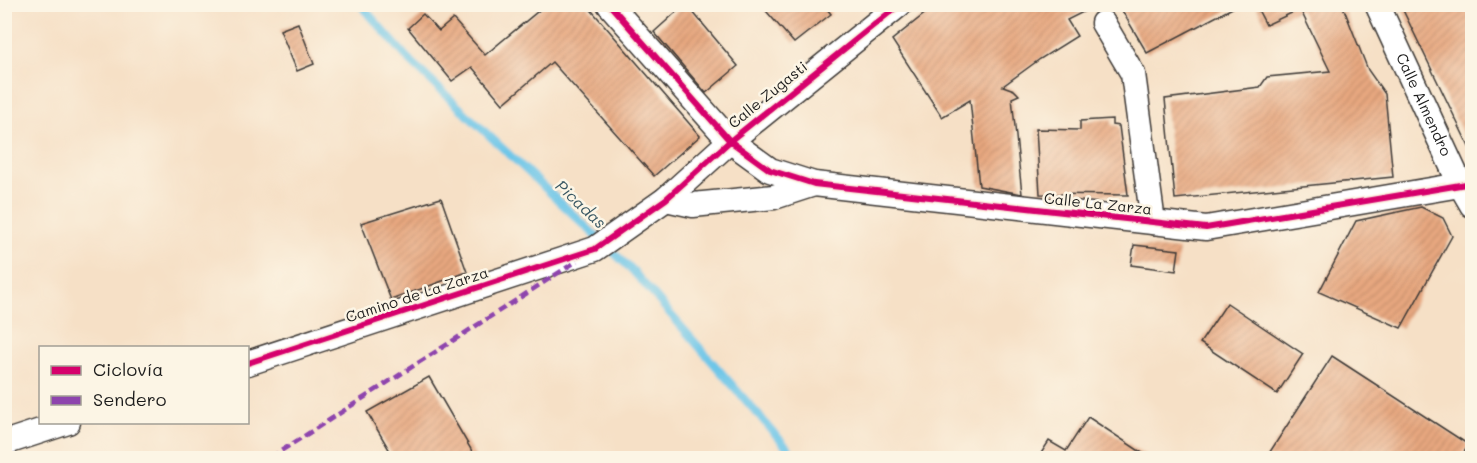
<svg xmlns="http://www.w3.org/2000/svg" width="1477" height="463" font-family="Mali,sans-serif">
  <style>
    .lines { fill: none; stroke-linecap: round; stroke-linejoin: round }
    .stream { stroke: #6bc5e8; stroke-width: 8 }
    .building { fill: url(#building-hatch) }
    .minor-casing { stroke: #3d3936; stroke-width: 27 }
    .minor { stroke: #fff; stroke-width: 24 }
    .quiet { stroke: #8e44ad; stroke-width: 4.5; stroke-dasharray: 9 4.5; stroke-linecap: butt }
    .cycleway-casing { stroke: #fcf5e5; stroke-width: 10 }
    .cycleway { stroke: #d6006c; stroke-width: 6 }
    .labels { text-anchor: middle; stroke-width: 5; stroke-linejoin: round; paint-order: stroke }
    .street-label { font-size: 15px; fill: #1c1c1c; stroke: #fcf5e5 }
    .water-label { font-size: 16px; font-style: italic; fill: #385763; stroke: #fcf5e5 }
  </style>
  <defs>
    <pattern id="building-hatch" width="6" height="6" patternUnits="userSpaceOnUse" patternTransform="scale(1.5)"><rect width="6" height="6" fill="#e7a77f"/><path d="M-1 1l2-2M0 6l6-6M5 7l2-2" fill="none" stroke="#c68f6d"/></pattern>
  </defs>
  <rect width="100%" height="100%" fill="#fcf5e5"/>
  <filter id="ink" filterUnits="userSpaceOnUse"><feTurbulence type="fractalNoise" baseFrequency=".0167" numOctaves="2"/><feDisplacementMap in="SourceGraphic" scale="12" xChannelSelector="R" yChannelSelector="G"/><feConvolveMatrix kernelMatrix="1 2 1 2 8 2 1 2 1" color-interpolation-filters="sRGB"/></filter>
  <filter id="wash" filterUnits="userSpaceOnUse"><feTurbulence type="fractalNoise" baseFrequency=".008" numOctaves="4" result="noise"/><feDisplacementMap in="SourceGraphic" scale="24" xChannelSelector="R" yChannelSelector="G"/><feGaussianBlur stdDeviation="1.35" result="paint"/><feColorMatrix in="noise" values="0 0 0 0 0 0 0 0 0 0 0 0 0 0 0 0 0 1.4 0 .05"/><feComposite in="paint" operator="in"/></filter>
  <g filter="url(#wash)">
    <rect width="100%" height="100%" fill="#f6e0c6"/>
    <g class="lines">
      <!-- stream -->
      <path class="stream" d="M 360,4 L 410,61 L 632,270 L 796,458"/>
    </g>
    <g id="blocks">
      <!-- building -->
      <g class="building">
        <path d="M 541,4 L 586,4 L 700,136 L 654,176 L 552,62 L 503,104 L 472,67 L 452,81 L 408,28 L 423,14 L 439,31 L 453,19 L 485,55 L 543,7 Z"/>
        <path d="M 760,4 L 823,4 L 831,14 L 794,43 Z"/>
        <path d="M 937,4 L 1099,4 L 1067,20 L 1077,36 L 1040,59 L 1003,86 L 1014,90 L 1019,95 L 1012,98 L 1022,194 L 979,186 L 970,100 L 942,117 L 892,40 Z"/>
        <path d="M 1099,4 L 1240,4 L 1147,53 L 1121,9 Z"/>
        <path d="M 1255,4 L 1342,4 L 1368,70 L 1385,94 L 1393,177 L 1175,199 L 1165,99 L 1260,87 L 1267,77 L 1330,71 L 1300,9 L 1266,25 Z"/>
        <path d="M 1400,4 L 1472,4 L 1472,71 L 1470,72 L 1472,78 L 1472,153 Z"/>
        <path d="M 684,5 L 687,5 L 738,66 L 706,93 L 654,32 Z"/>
        <path d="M 298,23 L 314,64 L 297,71 L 280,30 Z"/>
        <path d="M 1112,119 L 1112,125 L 1119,126 L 1128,195 L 1040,194 L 1036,129 L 1080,130 L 1080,121 Z"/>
        <path d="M 441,198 L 467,272 L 391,300 L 361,223 Z"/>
        <path d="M 1421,207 L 1443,218 L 1452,236 L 1401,328 L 1319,292 L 1356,221 Z"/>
        <path d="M 1134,245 L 1179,250 L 1176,271 L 1131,265 Z"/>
        <path d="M 1227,303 L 1303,354 L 1277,394 L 1200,343 Z"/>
        <path d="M 1332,356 L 1469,445 L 1460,458 L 1266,458 Z"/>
        <path d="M 429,377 L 476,458 L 394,458 L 367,412 Z"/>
        <path d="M 1088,417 L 1150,458 L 1038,458 L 1049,441 L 1066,451 Z"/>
      </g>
    </g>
  </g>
  <g filter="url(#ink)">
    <use href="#blocks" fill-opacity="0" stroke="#3d3936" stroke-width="1.5"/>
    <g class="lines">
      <!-- minor casing -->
      <g class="minor-casing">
        <g id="minor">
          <path d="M 609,4 L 730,141 L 770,170 L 814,184 L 1206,228 L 1472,183"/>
          <path id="s1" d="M 1377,4 L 1461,186 L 1472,205"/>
          <path d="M 1103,23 L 1133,74 L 1153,222"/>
          <path d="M 666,199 L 693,205 L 774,197 L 814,184"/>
          <path d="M 248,363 L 595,249 L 666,199 L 730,141 L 900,4"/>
          <path d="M 4,443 L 68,422"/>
        </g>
      </g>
      <!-- minor -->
      <use href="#minor" class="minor"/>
      <!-- quiet -->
      <path class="quiet" d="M 270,458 L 577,261"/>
      <!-- cycleway casing -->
      <g class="cycleway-casing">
        <g id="cycleway">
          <path d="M 609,4 L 730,141 L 770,170 L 814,184 L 1206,228 L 1472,183"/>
          <path d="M 248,363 L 595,249 L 666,199 L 730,141 L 900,4"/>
        </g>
      </g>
      <!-- cycleway -->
      <use href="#cycleway" class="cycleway"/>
    </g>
  </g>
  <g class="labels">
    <!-- street labels -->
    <g class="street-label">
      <text transform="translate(768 95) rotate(-39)" y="5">Calle Zugasti</text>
      <text dy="5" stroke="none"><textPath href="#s1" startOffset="111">Calle Almendro</textPath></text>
      <text transform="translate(1098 204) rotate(6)" y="5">Calle La Zarza</text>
      <text transform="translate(417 295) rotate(-18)" y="5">Camino de La Zarza</text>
    </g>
    <!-- water labels -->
    <g class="water-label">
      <text transform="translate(581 204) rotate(43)" y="6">Picadas</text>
    </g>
  </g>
  <!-- margin -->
  <rect width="1477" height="463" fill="none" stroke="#fcf5e5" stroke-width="24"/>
  <!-- legend -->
  <rect x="39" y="346" width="210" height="78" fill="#fcf5e5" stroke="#a29e95" stroke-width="1.5"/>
  <rect x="51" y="366" width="30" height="9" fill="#d6006c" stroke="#a29e95" stroke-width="1.5"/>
  <text x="93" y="376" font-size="18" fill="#1c1c1c">Ciclovía</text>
  <rect x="51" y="396" width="30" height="9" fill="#8e44ad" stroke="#a29e95" stroke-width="1.5"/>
  <text x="93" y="406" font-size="18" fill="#1c1c1c">Sendero</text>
</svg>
